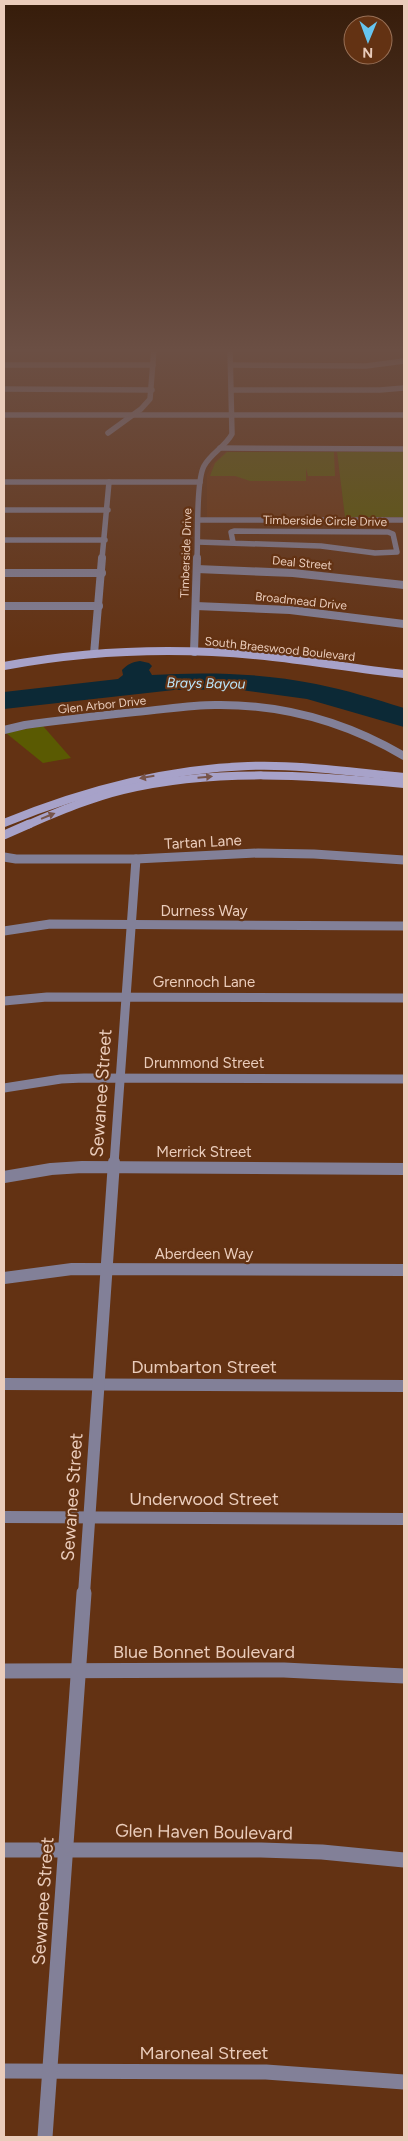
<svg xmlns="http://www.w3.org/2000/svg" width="408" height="2141" font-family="Figtree,sans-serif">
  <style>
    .built { fill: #6d3510 }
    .green { fill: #5a5a02 }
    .water { fill: #0c2936 }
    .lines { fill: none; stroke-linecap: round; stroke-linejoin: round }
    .street-far4 { stroke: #828098; stroke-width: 5.5 }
    .street-far3 { stroke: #828098; stroke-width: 8 }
    .street-far2 { stroke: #828098; stroke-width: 9 }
    .street-far1 { stroke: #828098; stroke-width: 12 }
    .street { stroke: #828098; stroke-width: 15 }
    .secondary-far1 { stroke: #a7a2c9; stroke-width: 8 }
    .secondary { stroke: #a7a2c9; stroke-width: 9 }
    .oneway { fill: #77544a }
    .labels { text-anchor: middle; stroke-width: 4.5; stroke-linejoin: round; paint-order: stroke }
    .far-street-label { font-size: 12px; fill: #eaccbb; stroke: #633213 }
    .far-water-label { font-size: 14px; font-style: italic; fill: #bce7fc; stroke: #633213 }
    .street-label { font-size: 15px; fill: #eaccbb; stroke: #633213 }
    .near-street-label { font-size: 18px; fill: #eaccbb; stroke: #633213 }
  </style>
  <rect width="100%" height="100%" fill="#633213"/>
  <!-- built -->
  <path class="built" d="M 226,452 L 337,452 L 345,517 L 207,517 L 207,475 L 212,464 Z"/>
  <!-- green -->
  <g class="green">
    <path d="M 227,452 L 334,452 L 335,476 L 308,476 L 306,468 L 306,481 L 250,481 L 235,476 L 210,476 L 215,463 Z"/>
    <path d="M 337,452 L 404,452 L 404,517 L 345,517 Z"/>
    <path d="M 43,726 L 71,758 L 43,763 L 6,733 Z"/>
  </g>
  <!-- water -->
  <path class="water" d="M 140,661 L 149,663 L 152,666 L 149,670 L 152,675 C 207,672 262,673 316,684 C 346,690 375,699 404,708 L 404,727 L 307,699 L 233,689 L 174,690 L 4,709 L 4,692 L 118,679 L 123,675 L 122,670 C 128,664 132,662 140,661 Z"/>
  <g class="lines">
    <!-- street-far4 -->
    <g class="street-far4">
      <path d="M 401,349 L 404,350"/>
      <path d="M 4,365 L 153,365"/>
      <path d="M 231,365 L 366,366 L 404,361"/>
      <path d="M 4,389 L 152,390"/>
      <path d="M 232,390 L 380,390 L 404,388"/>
      <path d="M 4,415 L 404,415"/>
      <path d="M 108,433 L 141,409 L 150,399 L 154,349"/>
      <path d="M 220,448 L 404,449"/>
      <path d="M 4,482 L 200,482"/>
      <path d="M 4,510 L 108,510"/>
      <path d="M 198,520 L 404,520"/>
      <path d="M 4,540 L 105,540"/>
      <path d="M 198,542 L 321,546 L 375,553 L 397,552 L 393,534 L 388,532 L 234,531 L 231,532 L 233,542"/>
      <path d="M 102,559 L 109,482"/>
      <path d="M 197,559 C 198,539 196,481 204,466 C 211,453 225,447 232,434 L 230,349"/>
    </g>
    <!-- street-far3 -->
    <g class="street-far3">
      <path d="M 197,569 L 293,573 L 404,585"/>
      <path d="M 4,573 L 102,573"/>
      <path d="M 4,606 L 99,606"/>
      <path d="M 196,606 L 290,610 L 404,624"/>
      <path d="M 194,652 L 197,558"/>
      <path d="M 94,654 L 102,558"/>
      <path d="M 4,730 L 25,725 C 62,720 98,716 135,712 C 162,710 188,705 215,705 C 282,704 346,722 404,756"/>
    </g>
    <!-- street-far2 -->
    <g class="street-far2">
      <path d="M 4,857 L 16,859 L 136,859 L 258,853 L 314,854 L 404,860"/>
      <path d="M 4,931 L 50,924 L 404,926"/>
      <path d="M 4,1001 L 47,997 L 404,998"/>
      <path d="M 4,1088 L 61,1079 L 84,1078 L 404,1079"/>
      <path d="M 114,1164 L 136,859"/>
    </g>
    <!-- street-far1 -->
    <g class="street-far1">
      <path d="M 4,1177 L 51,1169 L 82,1167 L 404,1169"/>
      <path d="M 4,1278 L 72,1269 L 404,1270"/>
      <path d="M 4,1384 L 404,1386"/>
      <path d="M 4,1517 L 404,1519"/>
      <path d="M 84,1594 L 114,1162"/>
    </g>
    <!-- street -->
    <g class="street">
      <path d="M 4,1671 L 284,1670 L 404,1676"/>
      <path d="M 4,1850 L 261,1850 L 322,1852 L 404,1860"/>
      <path d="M 4,2071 L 266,2072 L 404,2082"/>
      <path d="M 45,2137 L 84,1593"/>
    </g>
    <!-- secondary-far1 -->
    <g class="secondary-far1">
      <path d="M 4,666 C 90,650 177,647 265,656 C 311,661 357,669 404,674"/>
      <path d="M 4,823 C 82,791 163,769 248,766 C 300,764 352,772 404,777"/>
      <path d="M 27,825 C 58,812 90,798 123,790 C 215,768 311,775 404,784"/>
    </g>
    <!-- secondary -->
    <path class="secondary" d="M 4,835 L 29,824"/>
  </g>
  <!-- one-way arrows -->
  <defs><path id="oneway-solid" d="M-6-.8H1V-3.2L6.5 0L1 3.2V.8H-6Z" transform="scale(1.25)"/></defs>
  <g class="oneway">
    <use href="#oneway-solid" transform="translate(147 777) rotate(170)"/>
    <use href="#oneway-solid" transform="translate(205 777) rotate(-5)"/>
    <use href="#oneway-solid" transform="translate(48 816) rotate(-22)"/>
  </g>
  <!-- sky -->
  <linearGradient id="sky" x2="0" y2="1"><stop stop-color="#361c0a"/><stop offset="0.54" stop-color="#6b4f44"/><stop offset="1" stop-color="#6b4f44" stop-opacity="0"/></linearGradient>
  <rect width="408" height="649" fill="url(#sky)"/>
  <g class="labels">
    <!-- far-street labels -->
    <g class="far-street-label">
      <text transform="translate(325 521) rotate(1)" y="4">Timberside Circle Drive</text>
      <text transform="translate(186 553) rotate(-88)" y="4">Timberside Drive</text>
      <text transform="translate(302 563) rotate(5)" y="4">Deal Street</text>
      <text transform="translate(301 601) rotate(6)" y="4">Broadmead Drive</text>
      <text transform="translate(280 649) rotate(6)" y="4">South Braeswood Boulevard</text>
      <text transform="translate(102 705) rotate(-6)" y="4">Glen Arbor Drive</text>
    </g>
    <!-- far-water labels -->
    <g class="far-water-label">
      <text transform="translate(206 683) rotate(1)" y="5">Brays Bayou</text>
    </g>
    <!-- street labels -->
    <g class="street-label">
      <text transform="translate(203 842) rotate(-3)" y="5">Tartan Lane</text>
      <text x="204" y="916">Durness Way</text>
      <text x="204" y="987">Grennoch Lane</text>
      <text x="204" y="1068">Drummond Street</text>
      <text x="204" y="1157">Merrick Street</text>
      <text x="204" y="1259">Aberdeen Way</text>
    </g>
    <!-- near-street labels -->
    <g class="near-street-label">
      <text transform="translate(101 1093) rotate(-86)" y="6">Sewanee Street</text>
      <text x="204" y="1373">Dumbarton Street</text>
      <text transform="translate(72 1497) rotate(-86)" y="6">Sewanee Street</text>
      <text x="204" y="1505">Underwood Street</text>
      <text x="204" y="1658">Blue Bonnet Boulevard</text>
      <text transform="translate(204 1832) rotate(1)" y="6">Glen Haven Boulevard</text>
      <text transform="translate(43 1901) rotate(-86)" y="6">Sewanee Street</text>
      <text x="204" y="2059">Maroneal Street</text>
    </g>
  </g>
  <!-- border -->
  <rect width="408" height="2141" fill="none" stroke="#eaccbb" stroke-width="10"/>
  <!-- north arrow -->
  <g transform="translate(368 40) rotate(181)"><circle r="24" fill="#633213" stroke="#997056"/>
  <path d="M0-4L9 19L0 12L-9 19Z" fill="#66c4ef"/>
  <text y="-8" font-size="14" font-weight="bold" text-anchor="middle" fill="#eaccbb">N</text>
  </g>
</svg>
